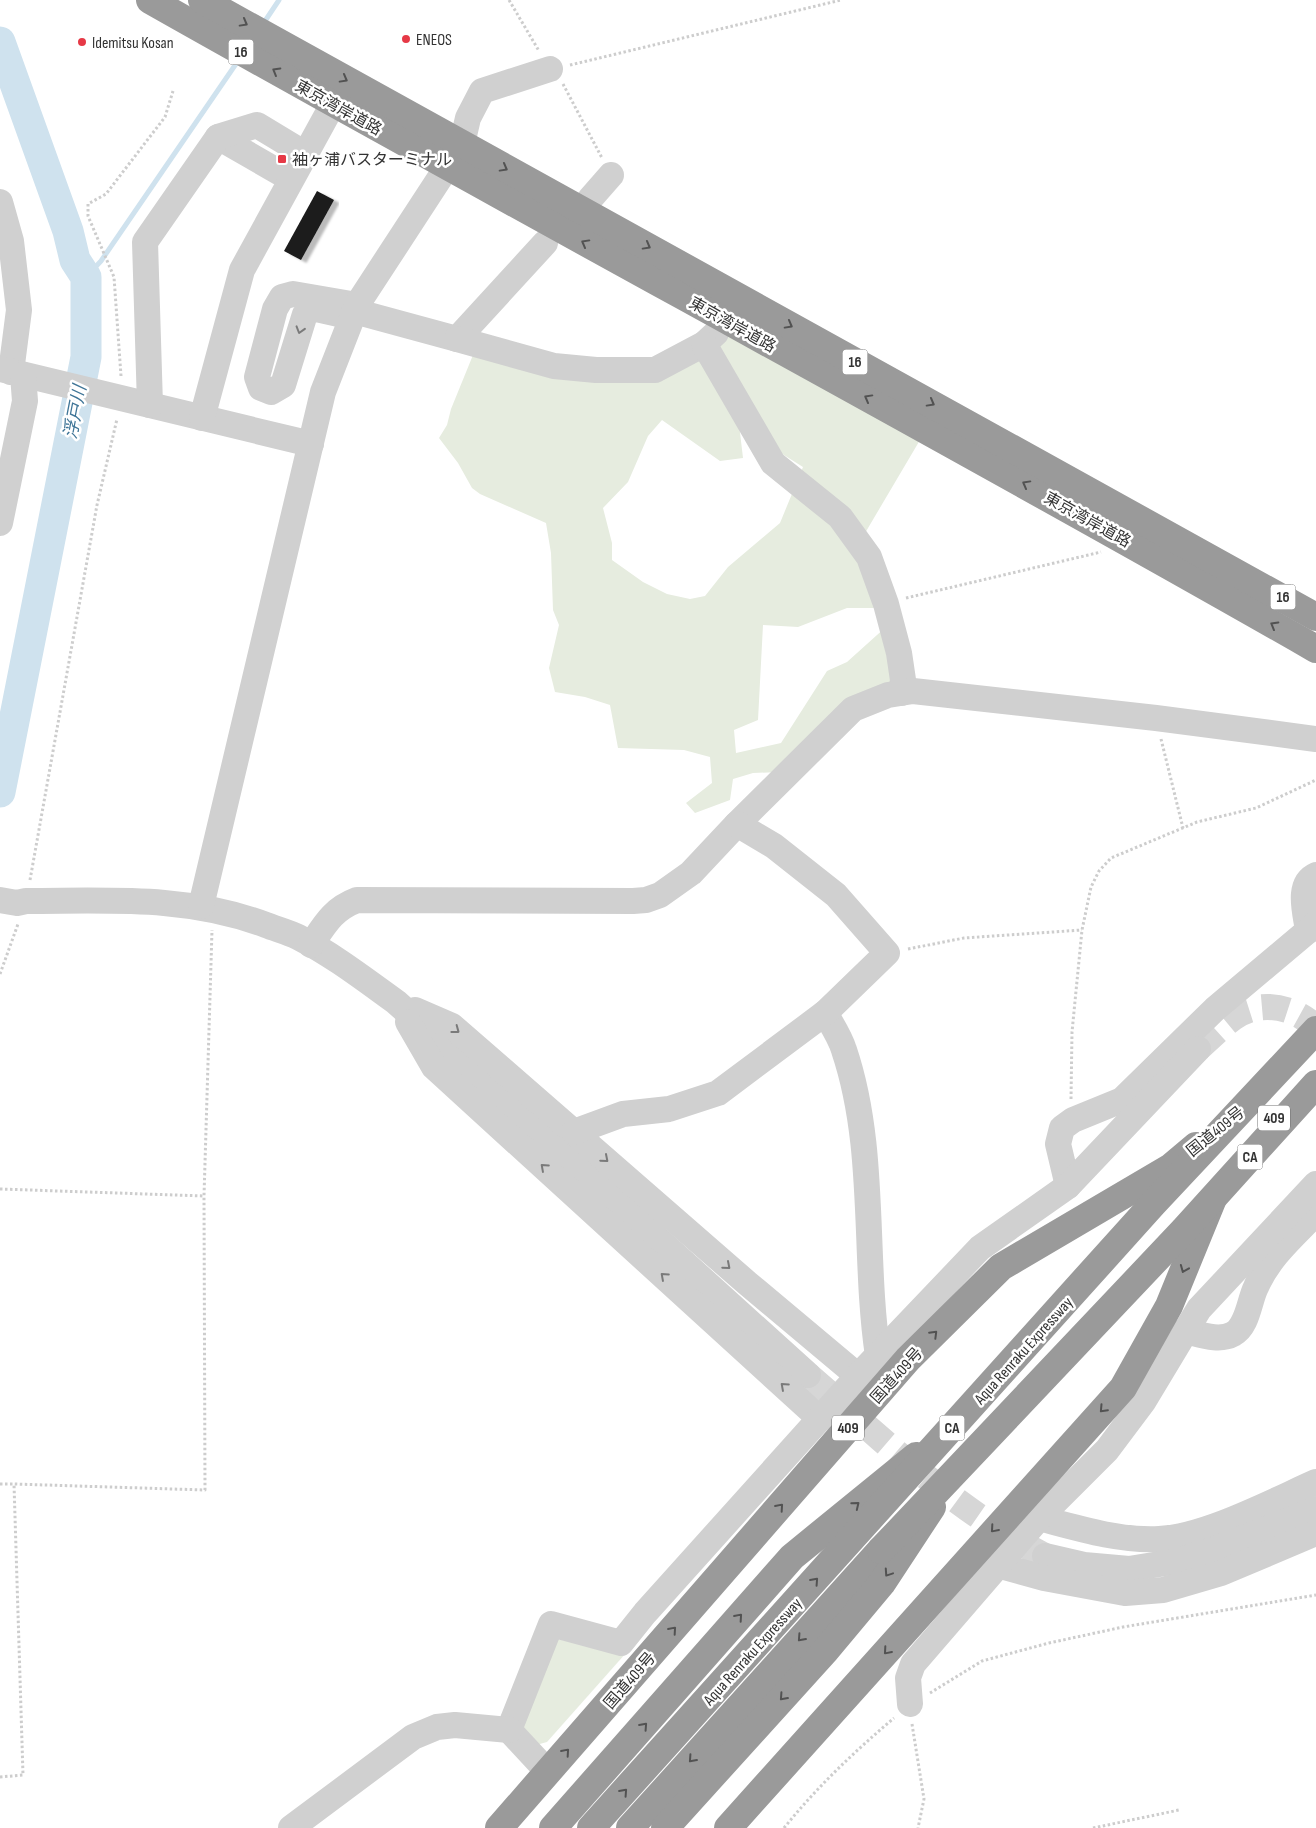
<svg xmlns="http://www.w3.org/2000/svg" width="1316" height="1828" font-family="'Sofia Sans Condensed','Noto Sans JP',sans-serif">
  <style>
    .green { fill: #e6ecdf }
    .lines { fill: none; stroke-linecap: round; stroke-linejoin: round }
    .stream { stroke: #cfe2ee; stroke-width: 5 }
    .river { stroke: #cfe2ee; stroke-width: 31 }
    .building { fill: #1a1a1a; filter: url(#shadow) }
    .minor-tunnel { stroke: #d6d6d6; stroke-width: 26; stroke-dasharray: 26 13; stroke-linecap: butt }
    .path { stroke: #cdcdcd; stroke-width: 3; stroke-dasharray: 2.5 2.5; stroke-linecap: butt }
    .minor { stroke: #d0d0d0; stroke-width: 26 }
    .highway { stroke: #9a9a9a; stroke-width: 28 }
    .highway-bridge { stroke: #9a9a9a; stroke-width: 28 }
    .oneway { stroke: #525252 }
    .oneway2 { stroke: #7a7a7a }
    .poi-dot { fill: #e63946; stroke: #fff; stroke-width: 2 }
    .labels { text-anchor: middle; stroke-width: 5; stroke-linejoin: round; paint-order: stroke }
    .shield { fill: #fff; stroke: #707070; stroke-width: 1 }
    .shield-label { font-size: 15px; font-weight: bold; fill: #333 }
    .poi-label { font-size: 16px; fill: #333; stroke: #fff; text-anchor: start }
    .street-label { font-size: 16px; fill: #333; stroke: #fff }
    .water-label { font-size: 18px; font-style: italic; fill: #3f7597; stroke: #fff }
  </style>
  <defs>
    <filter id="shadow"><feDropShadow dx="5.5" dy="3" stdDeviation="1" flood-color="#0004"/></filter>
  </defs>
  <rect width="100%" height="100%" fill="#fff"/>
  <!-- green -->
  <g class="green">
    <path d="M 724,330 L 920,440 L 858,545 L 880,608 L 847,608 L 798,627 L 763,625 L 758,720 L 734,730 L 736,753 L 781,743 L 827,671 L 847,662 L 887,626 L 900,675 L 780,772 L 753,773 L 733,779 L 730,800 L 695,813 L 686,803 L 712,783 L 710,757 L 684,750 L 618,748 L 610,705 L 585,697 L 555,692 L 549,668 L 559,625 L 553,610 L 551,553 L 546,523 L 480,494 L 472,488 L 458,463 L 439,438 L 447,425 L 451,409 L 473,355 L 554,371 L 700,354 L 739,424 L 743,458 L 720,461 L 662,420 L 648,436 L 628,482 L 603,508 L 612,543 L 612,560 L 643,582 L 667,594 L 690,599 L 705,596 L 728,567 L 780,523 L 803,467 L 768,445 L 709,345 Z"/>
    <path d="M 552,1638 L 626,1653 L 547,1742 L 536,1745 L 521,1730 Z"/>
  </g>
  <g class="lines">
    <!-- stream -->
    <g class="stream">
      <path d="M 263,24 L 279,0"/>
      <path d="M 86,277 L 101,261 L 240,58"/>
    </g>
    <!-- river -->
    <path class="river" d="M 0,42 L 68,231 L 75,260 L 86,277 L 86,357 L 0,792"/>
  </g>
  <!-- building -->
  <path class="building" d="M 317,191 L 334,200 L 301,260 L 284,251 Z"/>
  <g class="lines">
    <!-- minor-tunnel -->
    <g class="minor-tunnel">
      <path d="M 1198,1049 C 1209,1039 1221,1027 1233,1018 C 1259,999 1295,1006 1316,1028"/>
      <path d="M 808,1375 C 883,1440 956,1511 1045,1556"/>
    </g>
    <!-- path -->
    <g class="path">
      <path d="M 509,0 L 539,51"/>
      <path d="M 570,65 L 841,0"/>
      <path d="M 563,84 L 602,158"/>
      <path d="M 121,376 L 114,277 L 88,216 L 88,204 L 106,194 L 165,117 L 173,91"/>
      <path d="M 906,598 L 1101,552"/>
      <path d="M 1161,739 L 1183,828"/>
      <path d="M 30,880 L 97,505 L 117,419"/>
      <path d="M 908,949 L 964,938 L 1082,930"/>
      <path d="M 0,974 L 18,924"/>
      <path d="M 1071,1099 L 1072,1032 L 1082,930 L 1091,887 L 1099,871 L 1111,858 L 1197,822 L 1256,808 L 1316,780"/>
      <path d="M 0,1189 L 204,1196"/>
      <path d="M 0,1484 L 14,1484"/>
      <path d="M 930,1693 L 982,1661 L 1049,1643 L 1123,1627 L 1316,1595"/>
      <path d="M 912,1724 L 924,1799 L 918,1828"/>
      <path d="M 0,1777 L 23,1775 L 14,1484 L 205,1490 L 204,1196 L 212,930"/>
      <path d="M 784,1828 C 817,1787 854,1752 894,1718"/>
      <path d="M 1093,1828 L 1179,1810"/>
    </g>
    <!-- minor -->
    <g class="minor">
      <path d="M 218,137 L 291,179"/>
      <path d="M 590,199 L 611,175"/>
      <path d="M 0,202 L 11,241 L 19,310 L 11,372"/>
      <path d="M 354,311 L 457,339 L 545,243"/>
      <path d="M 352,317 L 312,308 L 305,314 L 283,385 L 271,392 L 261,388 L 257,377 L 275,309 L 282,297 L 293,294 L 357,305"/>
      <path d="M 457,339 L 554,366 L 596,370 L 655,370 L 704,344 L 716,333"/>
      <path d="M 704,344 L 773,463 L 840,517 L 869,557 L 886,604 L 899,653 L 903,680 L 901,693"/>
      <path d="M 0,369 L 311,444"/>
      <path d="M 150,405 L 145,242 L 218,137 L 257,125 L 305,154"/>
      <path d="M 202,418 L 242,270 L 333,104"/>
      <path d="M 0,523 L 25,401 L 23,375"/>
      <path d="M 0,900 L 17,903 L 26,901 C 109,901 186,895 266,925 C 276,929 288,932 298,937 C 333,955 364,979 396,1002 L 808,1375"/>
      <path d="M 201,906 L 323,392 L 357,305 L 462,144 L 468,118 L 482,91 L 550,69"/>
      <path d="M 1308,931 C 1306,914 1296,884 1316,875"/>
      <path d="M 311,945 C 325,924 333,909 357,900 L 633,901 L 646,900 L 660,895 L 691,873 L 737,824 L 853,709 L 888,695 L 913,691 L 1156,718 L 1316,739"/>
      <path d="M 415,1010 L 452,1026 L 747,1283 L 858,1376"/>
      <path d="M 825,1013 C 832,1025 840,1037 844,1050 C 877,1148 863,1255 878,1356"/>
      <path d="M 408,1022 L 434,1067 L 820,1419"/>
      <path d="M 574,1132 L 623,1114 L 669,1109 L 718,1093 L 825,1013 L 887,953 L 836,895 L 774,846 L 737,824"/>
      <path d="M 1068,1186 L 1058,1144 L 1062,1128 L 1073,1120 L 1122,1100 L 1215,1009 L 1316,924"/>
      <path d="M 1185,1331 C 1199,1334 1219,1342 1233,1334 C 1248,1326 1249,1301 1256,1287 C 1269,1257 1294,1236 1316,1213"/>
      <path d="M 1039,1518 C 1077,1528 1119,1541 1159,1539 C 1205,1537 1273,1501 1316,1482"/>
      <path d="M 1045,1556 L 1084,1565 L 1129,1569 L 1178,1561 L 1216,1549 L 1316,1509"/>
      <path d="M 997,1565 L 1044,1578 L 1125,1593 L 1163,1590 L 1221,1573 L 1316,1533"/>
      <path d="M 910,1704 L 908,1678 L 913,1664 L 1039,1518 L 1107,1450 L 1143,1402 L 1199,1309 L 1316,1184"/>
      <path d="M 548,1772 L 509,1730 L 551,1624 L 621,1643 L 645,1613 L 858,1376 L 980,1248 L 1068,1186 L 1198,1049"/>
      <path d="M 291,1828 L 413,1737 L 437,1727 L 455,1725 L 509,1730"/>
    </g>
    <!-- highway -->
    <g class="highway">
      <path d="M 150,0 C 537,219 930,428 1316,649"/>
      <path d="M 202,0 L 1316,617"/>
      <path d="M 499,1828 L 908,1359 L 1001,1267 L 1171,1167 L 1196,1146"/>
      <path d="M 553,1828 L 792,1557 L 916,1456"/>
      <path d="M 630,1828 L 881,1550"/>
      <path d="M 665,1828 L 826,1650 L 882,1583 L 932,1507"/>
      <path d="M 728,1828 L 1123,1388 L 1169,1306 L 1212,1201"/>
    </g>
    <!-- highway-bridge -->
    <g class="highway-bridge">
      <path d="M 881,1550 L 1184,1230 L 1316,1084"/>
      <path d="M 591,1828 L 1153,1204 L 1316,1030"/>
    </g>
  </g>
  <!-- one-way arrows -->
  <defs><path id="oneway-chevron" d="M-2-3.5L2.5 0L-2 3.5" fill="none" stroke-width="1.6" stroke-linecap="round" stroke-linejoin="round" transform="scale(1.25)"/></defs>
  <g class="oneway">
    <use href="#oneway-chevron" transform="translate(244 23) rotate(29)"/>
    <use href="#oneway-chevron" transform="translate(276 71) rotate(-150)"/>
    <use href="#oneway-chevron" transform="translate(344 79) rotate(29)"/>
    <use href="#oneway-chevron" transform="translate(504 168) rotate(29)"/>
    <use href="#oneway-chevron" transform="translate(585 243) rotate(-151)"/>
    <use href="#oneway-chevron" transform="translate(647 246) rotate(29)"/>
    <use href="#oneway-chevron" transform="translate(789 325) rotate(29)"/>
    <use href="#oneway-chevron" transform="translate(868 398) rotate(-151)"/>
    <use href="#oneway-chevron" transform="translate(931 403) rotate(29)"/>
    <use href="#oneway-chevron" transform="translate(1026 484) rotate(-151)"/>
    <use href="#oneway-chevron" transform="translate(1274 625) rotate(-150)"/>
    <use href="#oneway-chevron" transform="translate(1184 1269) rotate(112)"/>
    <use href="#oneway-chevron" transform="translate(934 1334) rotate(-45)"/>
    <use href="#oneway-chevron" transform="translate(1103 1409) rotate(133)"/>
    <use href="#oneway-chevron" transform="translate(856 1505) rotate(-39)"/>
    <use href="#oneway-chevron" transform="translate(780 1507) rotate(-49)"/>
    <use href="#oneway-chevron" transform="translate(994 1529) rotate(131)"/>
    <use href="#oneway-chevron" transform="translate(888 1573) rotate(124)"/>
    <use href="#oneway-chevron" transform="translate(815 1581) rotate(-48)"/>
    <use href="#oneway-chevron" transform="translate(739 1617) rotate(-49)"/>
    <use href="#oneway-chevron" transform="translate(673 1630) rotate(-49)"/>
    <use href="#oneway-chevron" transform="translate(801 1638) rotate(132)"/>
    <use href="#oneway-chevron" transform="translate(887 1651) rotate(131)"/>
    <use href="#oneway-chevron" transform="translate(783 1697) rotate(132)"/>
    <use href="#oneway-chevron" transform="translate(644 1726) rotate(-48)"/>
    <use href="#oneway-chevron" transform="translate(566 1752) rotate(-49)"/>
    <use href="#oneway-chevron" transform="translate(692 1759) rotate(132)"/>
    <use href="#oneway-chevron" transform="translate(624 1792) rotate(-48)"/>
  </g>
  <g class="oneway2">
    <use href="#oneway-chevron" transform="translate(300 330) rotate(107)"/>
    <use href="#oneway-chevron" transform="translate(456 1030) rotate(37)"/>
    <use href="#oneway-chevron" transform="translate(605 1159) rotate(41)"/>
    <use href="#oneway-chevron" transform="translate(544 1167) rotate(-138)"/>
    <use href="#oneway-chevron" transform="translate(727 1266) rotate(41)"/>
    <use href="#oneway-chevron" transform="translate(664 1276) rotate(-138)"/>
    <use href="#oneway-chevron" transform="translate(784 1386) rotate(-138)"/>
  </g>
  <!-- markers -->
  <g class="poi-dot">
    <circle cx="406" cy="39" r="5"/>
    <circle cx="82" cy="42" r="5"/>
    <rect x="277" y="154" width="10" height="10" rx="2.5"/>
  </g>
  <g class="labels">
    <!-- shield labels -->
    <g class="shield">
      <rect x="228.5" y="39.5" width="25" height="25" rx="4"/>
      <rect x="842.5" y="349.5" width="25" height="25" rx="4"/>
      <rect x="1270.5" y="584.5" width="25" height="25" rx="4"/>
      <rect x="1258" y="1105.5" width="32" height="25" rx="4"/>
      <rect x="1237.5" y="1144.5" width="25" height="25" rx="4"/>
      <rect x="832" y="1415.5" width="32" height="25" rx="4"/>
      <rect x="939.5" y="1415.5" width="25" height="25" rx="4"/>
    </g>
    <g class="shield-label">
      <text x="241" y="57">16</text>
      <text x="855" y="367">16</text>
      <text x="1283" y="602">16</text>
      <text x="1274" y="1123">409</text>
      <text x="1250" y="1162">CA</text>
      <text x="848" y="1433">409</text>
      <text x="952" y="1433">CA</text>
    </g>
    <!-- poi labels -->
    <g class="poi-label">
      <text x="416" y="45">ENEOS</text>
      <text x="92" y="48">Idemitsu Kosan</text>
      <text x="292" y="165">袖ヶ浦バスターミナル</text>
    </g>
    <!-- street labels -->
    <g class="street-label">
      <text transform="translate(339 107) rotate(29)" y="6">東京湾岸道路</text>
      <text transform="translate(733 324) rotate(29)" y="6">東京湾岸道路</text>
      <text transform="translate(1088 519) rotate(29)" y="6">東京湾岸道路</text>
      <text transform="translate(1215 1131) rotate(-39)" y="6">国道409号</text>
      <text transform="translate(1023 1350) rotate(-48)" y="6">Aqua Renraku Expressway</text>
      <text transform="translate(896 1375) rotate(-48)" y="6">国道409号</text>
      <text transform="translate(752 1651) rotate(-48)" y="6">Aqua Renraku Expressway</text>
      <text transform="translate(629 1680) rotate(-49)" y="6">国道409号</text>
    </g>
    <!-- water labels -->
    <g class="water-label">
      <text transform="translate(75 412) rotate(-79)" y="6">浮戸川</text>
    </g>
  </g>
</svg>
